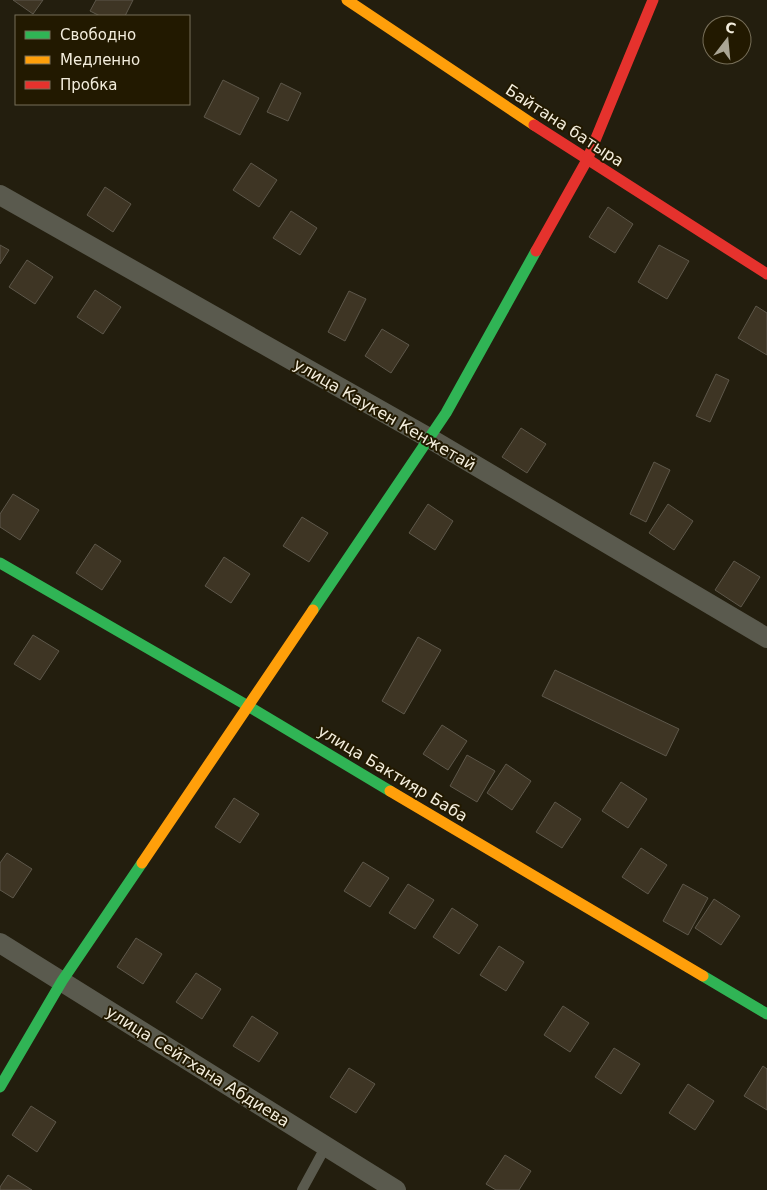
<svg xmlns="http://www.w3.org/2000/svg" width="767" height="1190" font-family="'DejaVu Sans',sans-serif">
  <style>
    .building { fill: #3e3524; stroke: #5d574a }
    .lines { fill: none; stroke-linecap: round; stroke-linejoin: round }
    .lane { stroke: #5a5a4e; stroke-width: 10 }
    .street { stroke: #5a5a4e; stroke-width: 20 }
    .fast { stroke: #30b455; stroke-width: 11 }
    .slow { stroke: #ff9f0a; stroke-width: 11 }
    .jam { stroke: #e5322d; stroke-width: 11 }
    .labels { text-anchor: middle; stroke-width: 4; stroke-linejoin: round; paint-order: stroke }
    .street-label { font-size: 16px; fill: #f3eddc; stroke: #221900 }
  </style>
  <rect width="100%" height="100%" fill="#231e0e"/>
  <!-- building -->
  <g class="building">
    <path d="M 13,0 L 43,0 L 33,14 Z"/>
    <path d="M 96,0 L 133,0 L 125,16 L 100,16 L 90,11 Z"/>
    <path d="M 223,80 L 259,98 L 240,135 L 204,117 Z"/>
    <path d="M 281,83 L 301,93 L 288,121 L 267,112 Z"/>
    <path d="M 251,163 L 277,180 L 259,207 L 233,190 Z"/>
    <path d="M 105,187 L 131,204 L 113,232 L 87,215 Z"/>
    <path d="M 608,207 L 633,224 L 615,253 L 589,237 Z"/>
    <path d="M 291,211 L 317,228 L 300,255 L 273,238 Z"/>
    <path d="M 0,245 L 9,250 L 0,264 Z"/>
    <path d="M 659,245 L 689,261 L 667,299 L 638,282 Z"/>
    <path d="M 27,260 L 53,277 L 35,304 L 9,287 Z"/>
    <path d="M 95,290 L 121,307 L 103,334 L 77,317 Z"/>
    <path d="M 349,291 L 366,299 L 345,341 L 328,332 Z"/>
    <path d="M 756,306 L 767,313 L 767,355 L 738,338 Z"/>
    <path d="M 382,329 L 409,345 L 391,373 L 365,356 Z"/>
    <path d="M 716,374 L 729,380 L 710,422 L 696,416 Z"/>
    <path d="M 521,428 L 546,444 L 527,473 L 502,457 Z"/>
    <path d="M 654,462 L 670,470 L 646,522 L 630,514 Z"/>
    <path d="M 13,494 L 39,510 L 20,540 L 0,527 L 0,514 Z"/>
    <path d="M 428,504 L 453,521 L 435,550 L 409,533 Z"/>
    <path d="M 668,504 L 693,521 L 674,550 L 649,533 Z"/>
    <path d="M 302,517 L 328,533 L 309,562 L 283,546 Z"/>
    <path d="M 95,544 L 121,561 L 102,590 L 76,573 Z"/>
    <path d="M 224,557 L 250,574 L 231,603 L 205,586 Z"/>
    <path d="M 734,561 L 760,577 L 741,607 L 715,590 Z"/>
    <path d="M 33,635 L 59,651 L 40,680 L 14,664 Z"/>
    <path d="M 418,637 L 441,650 L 404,714 L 382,701 Z"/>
    <path d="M 555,670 L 679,729 L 666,756 L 542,696 Z"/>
    <path d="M 442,725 L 467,741 L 448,770 L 423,754 Z"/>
    <path d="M 467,755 L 495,771 L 477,802 L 450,786 Z"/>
    <path d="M 506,764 L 531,781 L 512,810 L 487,793 Z"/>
    <path d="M 621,782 L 647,799 L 628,828 L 602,811 Z"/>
    <path d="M 234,798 L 259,814 L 240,843 L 215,827 Z"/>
    <path d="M 555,802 L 581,819 L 562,848 L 536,832 Z"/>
    <path d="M 641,848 L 667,865 L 648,894 L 622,877 Z"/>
    <path d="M 7,853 L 32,869 L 13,898 L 0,890 L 0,863 Z"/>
    <path d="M 363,862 L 389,878 L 370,907 L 344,891 Z"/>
    <path d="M 408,884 L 434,900 L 415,929 L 389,913 Z"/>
    <path d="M 683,884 L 708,898 L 688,935 L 663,921 Z"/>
    <path d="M 714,899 L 740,916 L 721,945 L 695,928 Z"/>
    <path d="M 452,908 L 478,925 L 459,954 L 433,937 Z"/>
    <path d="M 136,938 L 162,954 L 143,984 L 117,967 Z"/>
    <path d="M 499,946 L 524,962 L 506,991 L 480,975 Z"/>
    <path d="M 196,973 L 221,989 L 202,1019 L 176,1002 Z"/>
    <path d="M 563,1006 L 589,1023 L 570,1052 L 544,1035 Z"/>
    <path d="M 252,1016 L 278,1033 L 259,1062 L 233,1046 Z"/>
    <path d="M 614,1048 L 640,1064 L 621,1094 L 595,1077 Z"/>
    <path d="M 763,1066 L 767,1069 L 767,1110 L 744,1096 Z"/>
    <path d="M 349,1068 L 375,1084 L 356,1113 L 330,1097 Z"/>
    <path d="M 688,1084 L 714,1101 L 695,1130 L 669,1113 Z"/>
    <path d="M 31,1106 L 56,1122 L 37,1152 L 12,1135 Z"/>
    <path d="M 505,1155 L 531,1171 L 519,1190 L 496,1190 L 486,1184 Z"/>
    <path d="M 8,1175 L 32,1190 L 0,1190 L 0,1187 Z"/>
  </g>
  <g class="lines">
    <!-- lane -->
    <path class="lane" d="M 302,1190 L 326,1146"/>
    <!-- street -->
    <g class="street">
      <path d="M 0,195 L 429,438 L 767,638"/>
      <path d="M 0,943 L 396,1190"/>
    </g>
    <!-- fast -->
    <g class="fast">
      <path d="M 0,563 L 248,706 L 390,791"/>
      <path d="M 313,610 L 446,413 L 536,251"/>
      <path d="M 703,976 L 767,1014"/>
      <path d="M 0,1087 L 62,981 L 142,863"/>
    </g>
    <!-- slow -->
    <g class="slow">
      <path d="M 347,0 L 534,125"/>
      <path d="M 390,791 L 703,976"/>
      <path d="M 142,863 L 313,610"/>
    </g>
    <!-- jam -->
    <g class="jam">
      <path d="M 534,125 L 767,274"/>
      <path d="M 536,251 L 587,160 L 653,0"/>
    </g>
  </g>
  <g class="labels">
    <!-- street labels -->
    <g class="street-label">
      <text transform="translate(565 125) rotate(33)" y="6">Байтана батыра</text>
      <text transform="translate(385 414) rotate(30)" y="6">улица Каукен Кенжетай</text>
      <text transform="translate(393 773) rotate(31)" y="6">улица Бактияр Баба</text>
      <text transform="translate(198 1066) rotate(32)" y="6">улица Сейтхана Абдиева</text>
    </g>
  </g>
  <!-- legend -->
  <rect x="15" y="15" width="175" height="90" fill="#221900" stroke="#766e58"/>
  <rect x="25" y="31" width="25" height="8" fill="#30b455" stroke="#766e58"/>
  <text x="60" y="40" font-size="15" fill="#f3eddc">Свободно</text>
  <rect x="25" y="56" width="25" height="8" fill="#ff9f0a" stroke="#766e58"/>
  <text x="60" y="65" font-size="15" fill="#f3eddc">Медленно</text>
  <rect x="25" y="81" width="25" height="8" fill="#e5322d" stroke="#766e58"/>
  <text x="60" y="90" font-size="15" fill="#f3eddc">Пробка</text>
  <!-- north arrow -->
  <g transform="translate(727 40) rotate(16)"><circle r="24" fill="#221900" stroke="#766e58"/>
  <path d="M0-4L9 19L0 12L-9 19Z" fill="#aaa594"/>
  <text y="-8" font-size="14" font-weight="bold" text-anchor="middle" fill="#f3eddc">С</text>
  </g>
</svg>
